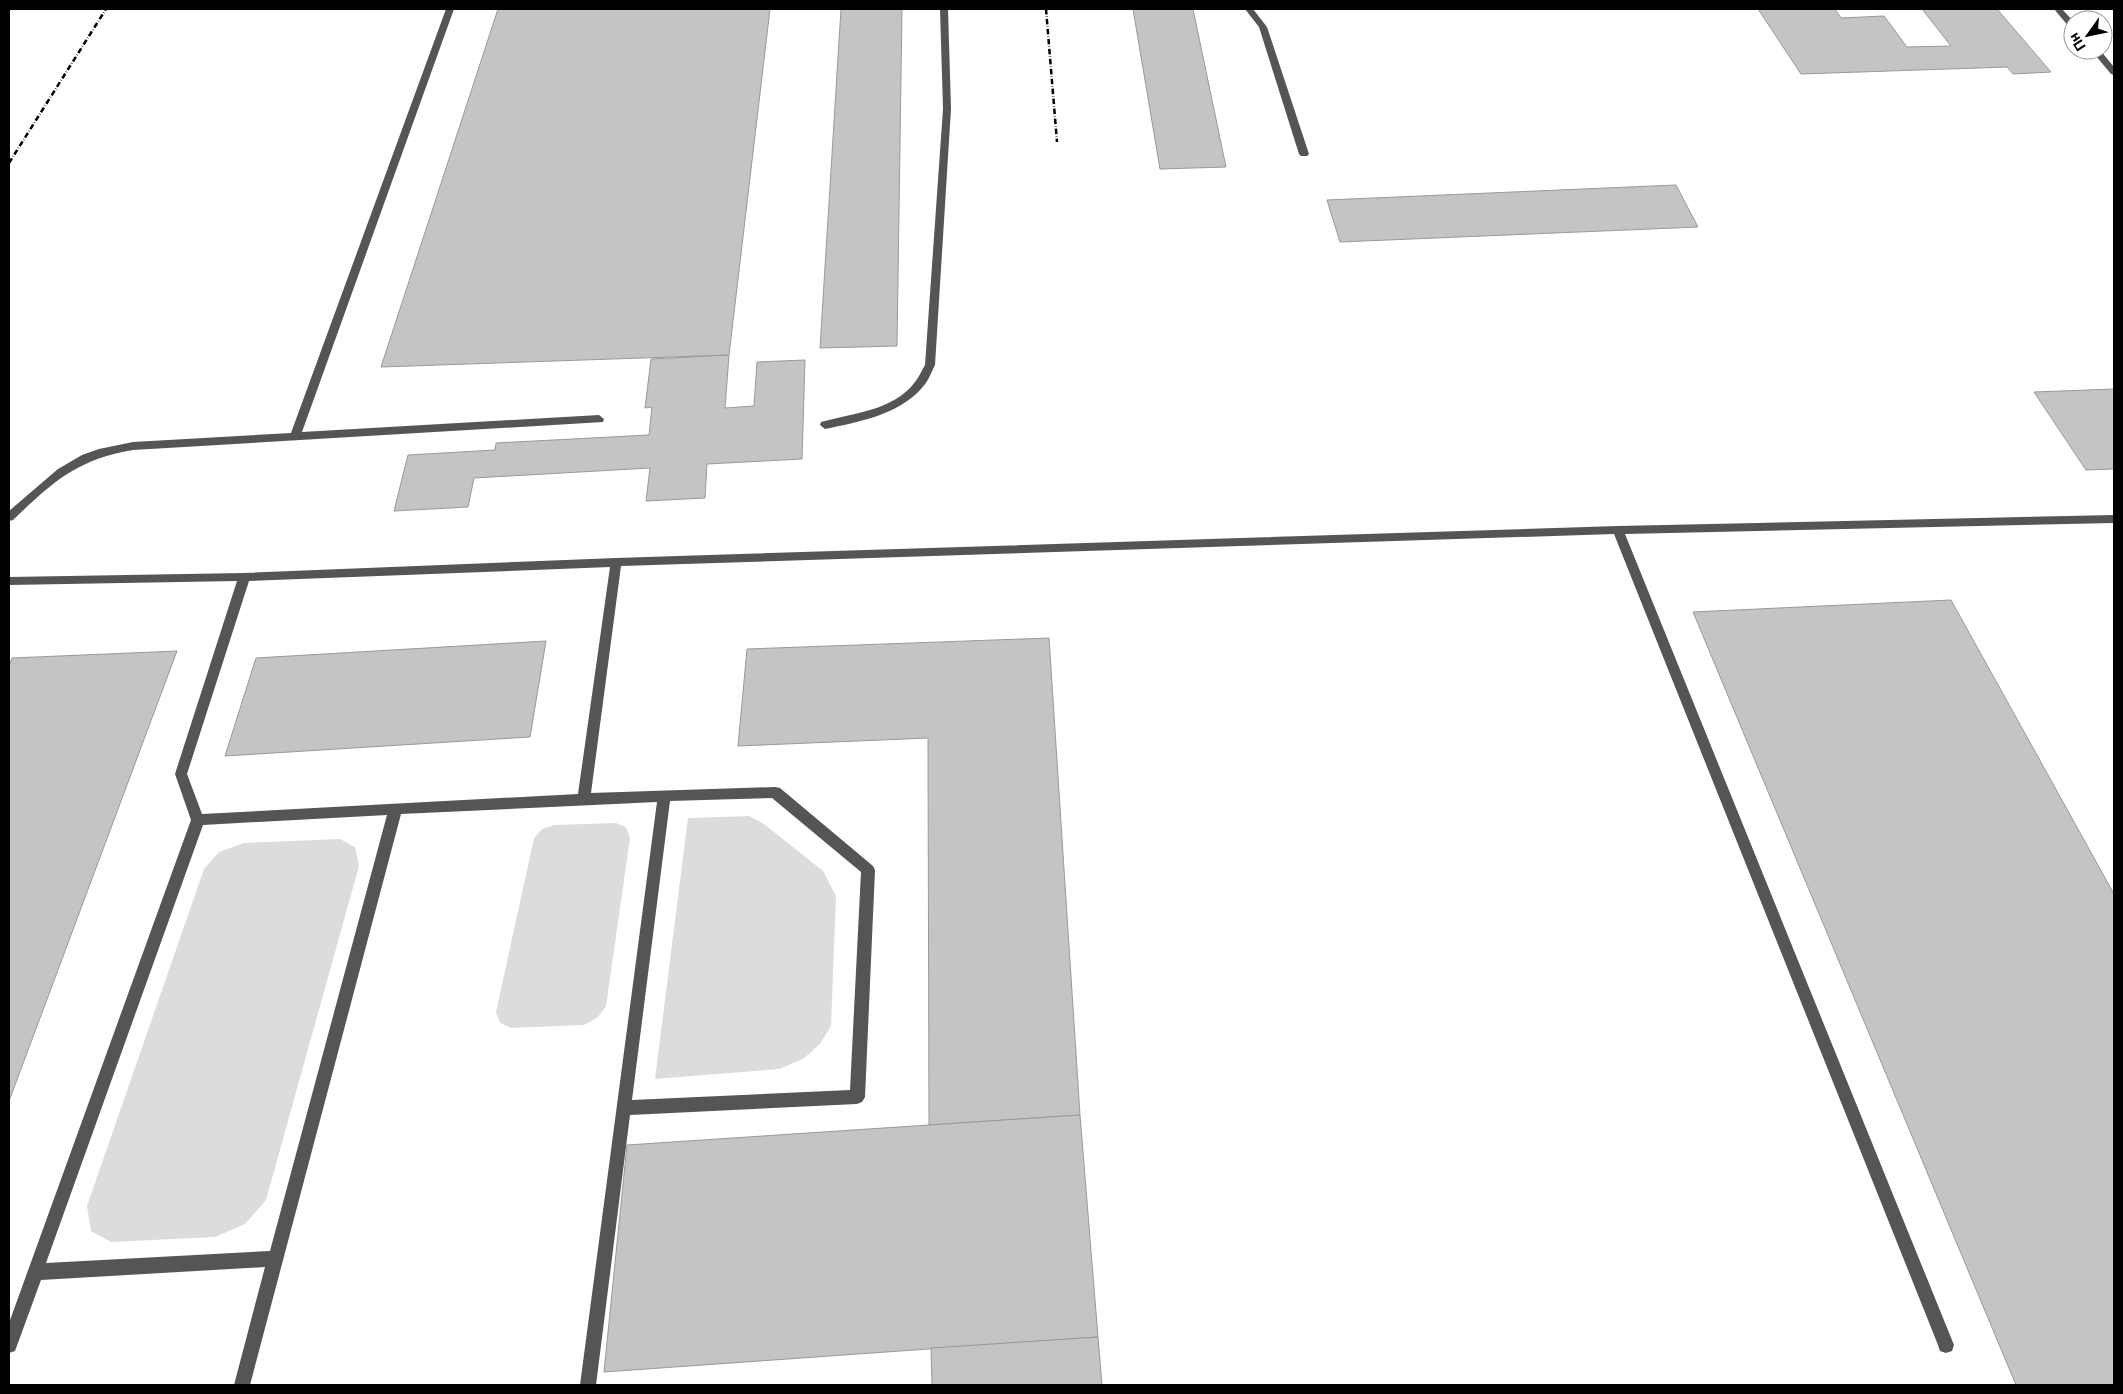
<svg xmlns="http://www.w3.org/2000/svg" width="2123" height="1394" font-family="Roboto,sans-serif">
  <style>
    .green { fill: #dcdcdc }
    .building { fill: #c4c4c4; stroke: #999 }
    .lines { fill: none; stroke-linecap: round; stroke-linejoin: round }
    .minor { fill: #555; fill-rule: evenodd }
    .rail { stroke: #000; stroke-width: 2.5; stroke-dasharray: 5.5 2 0.5 2; stroke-linecap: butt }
  </style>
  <rect width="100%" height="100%" fill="#fff"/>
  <!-- green -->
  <g class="green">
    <path d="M 749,816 L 764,824 L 823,871 L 836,896 L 831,1026 L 820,1044 L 803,1059 L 779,1069 L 655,1079 L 688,818 Z"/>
    <path d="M 616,823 L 626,827 L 630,838 L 606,1006 L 598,1017 L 584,1025 L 511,1028 L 500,1023 L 496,1012 L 534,838 L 542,829 L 554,825 Z"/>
    <path d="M 340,839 L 355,847 L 359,866 L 266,1200 L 245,1224 L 215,1237 L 111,1242 L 91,1231 L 87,1206 L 204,869 L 219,852 L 244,843 Z"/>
  </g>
  <!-- building -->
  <g class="building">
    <path d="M 498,9 L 770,9 L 729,355 L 381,367 Z"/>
    <path d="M 841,9 L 902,9 L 897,346 L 820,348 Z"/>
    <path d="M 1133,9 L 1193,9 L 1226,167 L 1160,169 Z"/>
    <path d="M 1758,9 L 1835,9 L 1841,18 L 1884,16 L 1907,47 L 1951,46 L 1922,9 L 1997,9 L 2051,72 L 2013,74 L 2007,67 L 1801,74 Z"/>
    <path d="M 1676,185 L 1698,227 L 1340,242 L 1327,200 Z"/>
    <path d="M 729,355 L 725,408 L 754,406 L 757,362 L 805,360 L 802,459 L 707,464 L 705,498 L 646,501 L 650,468 L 474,478 L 468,507 L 394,511 L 408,455 L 495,450 L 496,443 L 649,435 L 652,407 L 645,408 L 651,359 Z"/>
    <path d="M 2114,389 L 2114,469 L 2086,470 L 2034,392 Z"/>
    <path d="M 1951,600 L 2114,894 L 2114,1385 L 2016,1385 L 1693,612 Z"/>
    <path d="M 1049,638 L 1080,1115 L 929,1125 L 928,738 L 738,746 L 747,649 Z"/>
    <path d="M 546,641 L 530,737 L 225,756 L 256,658 Z"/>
    <path d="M 177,651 L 9,1101 L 9,666 L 12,658 Z"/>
    <path d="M 1080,1115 L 1098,1337 L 604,1372 L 627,1145 Z"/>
    <path d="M 1098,1337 L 1102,1385 L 932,1385 L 931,1348 Z"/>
  </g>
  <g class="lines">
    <!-- minor -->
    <g class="minor">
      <path d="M 446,9 L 454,9 L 302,432 L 599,415 L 604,419 L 603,422 L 133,450 C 76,460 54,481 13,520 L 9,521 L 9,511 L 58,469 L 82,455 L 99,449 L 133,442 L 291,433 Z"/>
      <path d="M 940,9 L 948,9 L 951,109 L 935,365 C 931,373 928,382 921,389 C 897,415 859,422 825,429 L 820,425 L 821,422 C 853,413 893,411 915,382 C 919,377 922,370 925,365 L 943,109 Z"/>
      <path d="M 1245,9 L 1253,9 L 1267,27 L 1309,154 L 1307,156 L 1301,156 L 1299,154 L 1259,27 Z"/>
      <path d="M 2054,9 L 2062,9 L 2073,21 L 2073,28 L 2070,28 Z"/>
      <path d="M 2091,50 L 2100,50 L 2114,67 L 2114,75 L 2111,74 Z"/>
      <path d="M 2114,515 L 2114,523 L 1625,534 L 1954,1345 L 1952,1351 L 1946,1353 L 1940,1351 L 1938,1345 L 1614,534 L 621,566 L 591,793 L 775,787 L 780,788 L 873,866 L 875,870 L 865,1097 L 862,1102 L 857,1104 L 630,1115 L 596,1385 L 580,1385 L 657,802 L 401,814 L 250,1385 L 234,1385 L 265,1267 L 41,1280 L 15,1351 L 9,1353 L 9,1323 L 191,820 L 175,774 L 237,581 L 9,585 L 9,577 L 244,573 L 616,558 L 1618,526 ZM 610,567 L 578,794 L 202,814 L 187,774 L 249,581 ZM 772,798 L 861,872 L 850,1090 L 632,1100 L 670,801 ZM 387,815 L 270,1251 L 46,1263 L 203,825 Z"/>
    </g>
    <!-- rail -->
    <g class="rail">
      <path d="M 1046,9 L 1057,142"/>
      <path d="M 9,163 L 106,9"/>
    </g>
  </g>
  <!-- border -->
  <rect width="2123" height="1394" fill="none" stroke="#000000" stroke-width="20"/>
  <!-- north arrow -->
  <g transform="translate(2088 35) rotate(237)"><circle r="24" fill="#ffffff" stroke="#999999"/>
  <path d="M0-4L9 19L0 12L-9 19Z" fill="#000000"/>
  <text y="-8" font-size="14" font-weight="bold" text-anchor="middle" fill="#000000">Пн</text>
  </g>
</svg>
